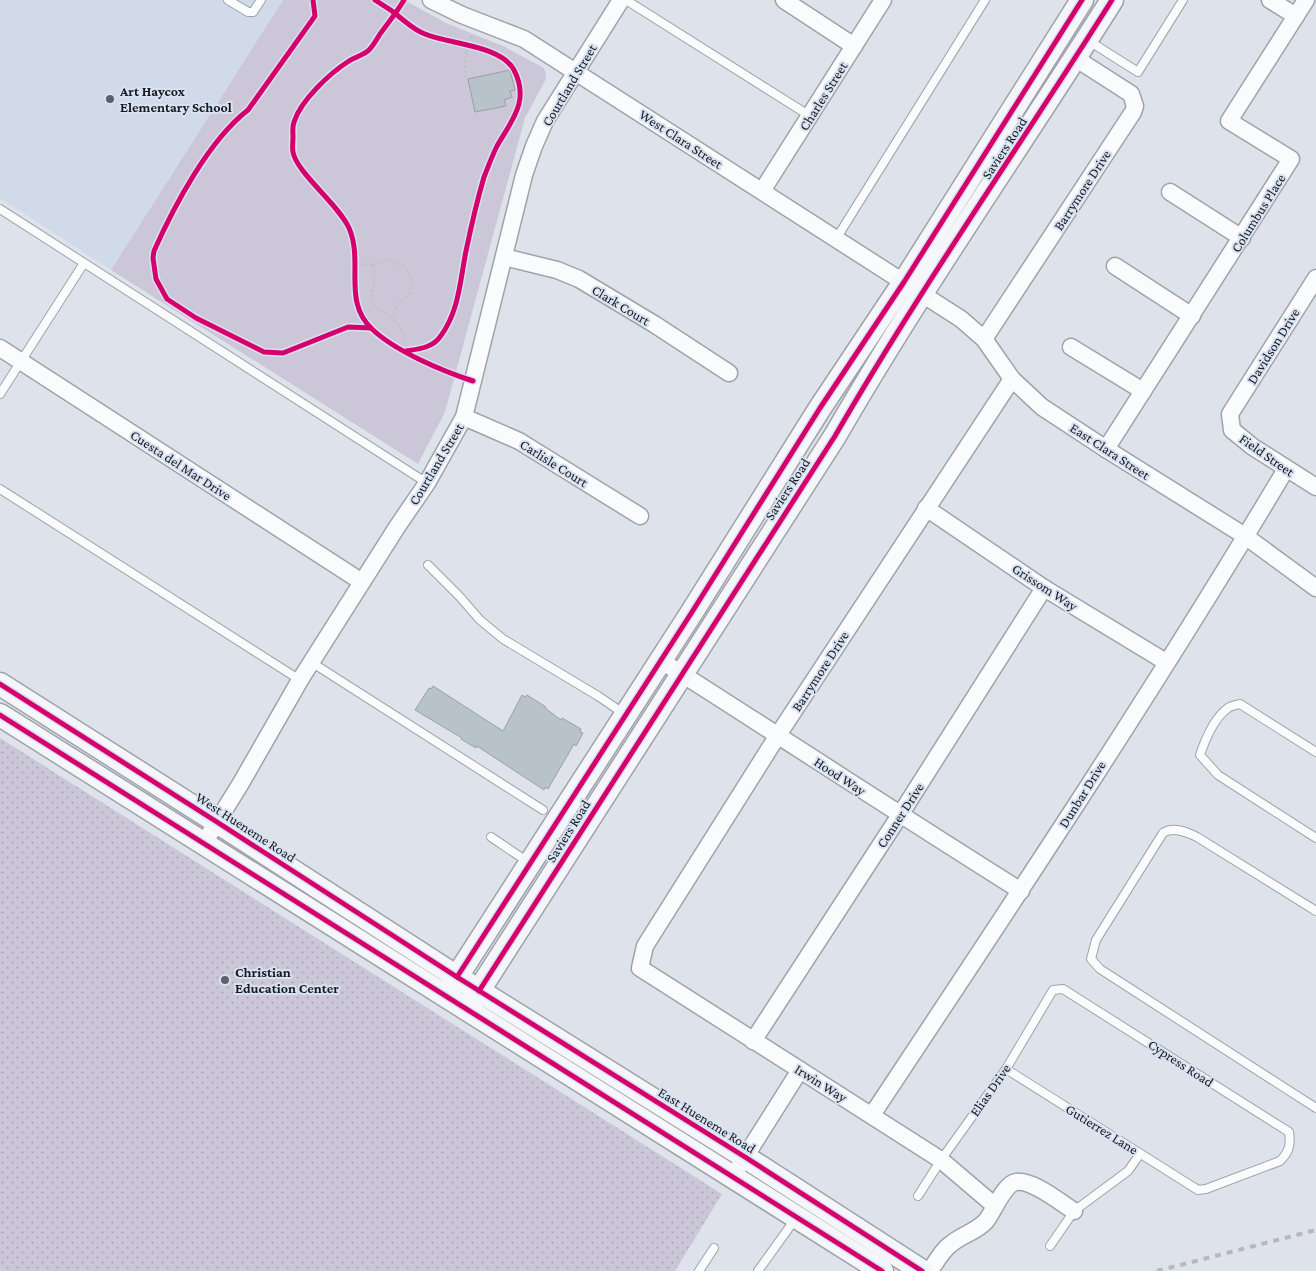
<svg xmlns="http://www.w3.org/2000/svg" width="1316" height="1271" font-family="'Crimson Pro',serif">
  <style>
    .built { fill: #d0dae9 }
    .grass { fill: url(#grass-dots) }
    .park { fill: #ccc6d9 }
    .building { fill: #b8c2cb; stroke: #9ba0a6 }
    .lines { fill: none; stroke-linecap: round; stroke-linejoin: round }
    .service-casing { stroke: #9fa3a9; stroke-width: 10 }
    .minor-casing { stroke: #9fa3a9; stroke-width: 19 }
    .secondary-casing { stroke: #9fa3a9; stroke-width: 25 }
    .path { stroke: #c1c3c5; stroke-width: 2.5; stroke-dasharray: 2.5 2.5; stroke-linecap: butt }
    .service { stroke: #fafbfc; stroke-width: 8 }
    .minor { stroke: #fafbfc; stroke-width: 16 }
    .secondary { stroke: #f5f6f9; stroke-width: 22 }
    .rail { stroke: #b8b8bb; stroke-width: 4; stroke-dasharray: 6 6; stroke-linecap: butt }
    .cycleway-casing { stroke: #d8e2f1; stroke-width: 8 }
    .cycleway { stroke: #d6006c; stroke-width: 5 }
    .poi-dot { fill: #5d6067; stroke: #d8e2f1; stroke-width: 2 }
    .labels { text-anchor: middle; stroke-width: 4; stroke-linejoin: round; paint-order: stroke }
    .street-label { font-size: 14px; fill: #171a20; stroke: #d8e2f1 }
    .poi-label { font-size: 14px; font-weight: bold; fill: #171a20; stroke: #d8e2f1; text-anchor: start }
  </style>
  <defs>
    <pattern id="grass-dots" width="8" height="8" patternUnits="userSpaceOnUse" patternTransform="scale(1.25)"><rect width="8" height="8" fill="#ccc6d9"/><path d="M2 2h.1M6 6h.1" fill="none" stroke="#aeaaba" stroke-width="1.8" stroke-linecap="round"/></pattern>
  </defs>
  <rect width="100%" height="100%" fill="#dee3eb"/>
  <!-- built -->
  <path class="built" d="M 0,0 L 283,0 L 111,270 L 0,198 Z"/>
  <!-- grass -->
  <path class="grass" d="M 0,738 L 722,1194 L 675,1271 L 0,1271 Z"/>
  <!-- park -->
  <path class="park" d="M 283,0 L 404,0 L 446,23 L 503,46 L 544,68 L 546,74 L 545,81 L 525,118 L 445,412 L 418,464 L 111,270 Z"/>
  <!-- building -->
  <g class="building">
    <path d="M 510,70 L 515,90 L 510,91 L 512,97 L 504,100 L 506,106 L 475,112 L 468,79 Z"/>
    <path d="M 433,686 L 503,731 L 522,695 L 525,697 L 527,695 L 546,707 L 545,708 L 561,720 L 562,718 L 581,729 L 580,732 L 583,733 L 576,746 L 574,744 L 548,789 L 545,787 L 544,790 L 477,746 L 476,748 L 461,739 L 462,738 L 415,710 L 429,688 L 431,689 Z"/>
  </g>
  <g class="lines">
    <!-- service casing -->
    <g class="service-casing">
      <g id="service">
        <path d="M 228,0 L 248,12 L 253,12 L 261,0"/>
        <path d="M 626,0 L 810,116"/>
        <path d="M 1089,41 L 1138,72 L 1183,0"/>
        <path d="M 0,209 L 427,483"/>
        <path d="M 836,239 L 985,0"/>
        <path d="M 0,394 L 84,263"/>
        <path d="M 0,489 L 300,680"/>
        <path d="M 428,565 L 460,597 L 480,620 L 503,639 L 598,696 L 623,713"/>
        <path d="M 311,662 L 543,810"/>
        <path d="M 1316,752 L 1240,704 C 1236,705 1231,706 1228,708 C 1214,718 1205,740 1200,755 L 1218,775 L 1316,838"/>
        <path d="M 491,837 L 528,862"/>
        <path d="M 1316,911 L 1197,837 C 1187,832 1173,826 1163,833 L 1096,940 L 1091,959 L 1100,969 L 1316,1108"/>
        <path d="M 918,1196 L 941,1160 L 1006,1069 L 1053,990 L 1063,989 L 1289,1132 C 1291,1145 1289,1152 1280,1161 L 1206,1189 L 1198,1190 L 1006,1069"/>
        <path d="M 1050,1246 L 1074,1211 L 1128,1171 L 1140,1154"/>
        <path d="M 699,1271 L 714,1248"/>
        <path d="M 758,1271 L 796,1218"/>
      </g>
    </g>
    <!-- minor casing -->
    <g class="minor-casing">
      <g id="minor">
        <path d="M 431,0 L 462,15 L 524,39 L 961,319 L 984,339 L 1012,379 L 1042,407 L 1106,449 L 1245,536 L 1316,588"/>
        <path d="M 784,0 L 854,46"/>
        <path d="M 1270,0 L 1296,16"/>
        <path d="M 762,191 L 883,0"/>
        <path d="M 1170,192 L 1242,238"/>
        <path d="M 504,257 L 557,270 L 579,279 L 654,324 L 729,373"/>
        <path d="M 1115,266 L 1192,316"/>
        <path d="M 1316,278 L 1230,414 L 1232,430 L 1253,447 L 1316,487"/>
        <path d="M 984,339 L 1133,112 L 1135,106 L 1131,94 L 1075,58"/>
        <path d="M 1071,347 L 1143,391"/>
        <path d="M 0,348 L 362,582"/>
        <path d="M 464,417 L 519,441 L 640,516"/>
        <path d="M 1106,449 L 1291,159 L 1229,121 L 1306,0"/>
        <path d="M 926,508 L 1044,588 L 1166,662"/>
        <path d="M 660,660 C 781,737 900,815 1021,891"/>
        <path d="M 204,843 L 241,783 L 300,680 L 397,527 L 427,483 L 464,417 L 524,175 L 534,146 L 545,121 L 621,0"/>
        <path d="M 753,1041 L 900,815 L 1044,588"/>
        <path d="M 872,1115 C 1013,902 1155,689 1286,469"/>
        <path d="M 740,1165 L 800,1070"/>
        <path d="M 995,1206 L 941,1160 L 640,968 L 645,946 L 778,735 L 1012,379"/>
        <path d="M 930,1271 C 936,1262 942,1250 951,1244 C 963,1234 976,1232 986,1221 C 994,1211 1004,1184 1016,1182 C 1032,1179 1061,1203 1074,1211"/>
      </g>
    </g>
    <!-- secondary casing -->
    <g class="secondary-casing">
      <g id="secondary">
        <path d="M 0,684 L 217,822 L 457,977 L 745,1157 L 922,1271"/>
        <path d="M 0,715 L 882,1271"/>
        <path d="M 445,995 L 692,612 L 820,408 L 904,282 L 1082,0"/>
        <path d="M 467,1009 L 835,436 C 921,287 1020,146 1112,0"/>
      </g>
    </g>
    <!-- path -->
    <g class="path">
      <path d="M 466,78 C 464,63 465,48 472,34"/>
      <path d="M 355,264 L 373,265 L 383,260 L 390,260 L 397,262 L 406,269 L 412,278 L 412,285 L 408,295 L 398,305 L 392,317 C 400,330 410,332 402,348"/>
      <path d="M 373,265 L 375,276 L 371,298 L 377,308 L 392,317"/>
    </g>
    <!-- service -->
    <use href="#service" class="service"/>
    <!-- minor -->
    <use href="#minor" class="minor"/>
    <!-- secondary -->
    <use href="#secondary" class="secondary"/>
    <!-- rail -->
    <path class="rail" d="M 1157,1271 L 1316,1230"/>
    <!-- cycleway casing -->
    <g class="cycleway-casing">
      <g id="cycleway">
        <path d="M 313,0 L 315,16 L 248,110 C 209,140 174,206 154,251 L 153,258 L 156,279 L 167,299 L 196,318 L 264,352 L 283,353 L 348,327 L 371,328"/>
        <path d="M 375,0 C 382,5 390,9 397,15 C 406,22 414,30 425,34 C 448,44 501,45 514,70 C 530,101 512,120 497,146 C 492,156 488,167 484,177 C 477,201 471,227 466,251 C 460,281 459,312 440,337 C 432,348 418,349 406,351"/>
        <path d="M 404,0 C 397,12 388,23 380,34 C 377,39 373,46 369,50 C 364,55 355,57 349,61 C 330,73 301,100 294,122 C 292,127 293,132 293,137 C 293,142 292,148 293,152 C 296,172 339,205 349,228 C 364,262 342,301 372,329 C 395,351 442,371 473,381"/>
        <path d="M 0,684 L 217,822 L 457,977 L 745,1157 L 922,1271"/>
        <path d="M 0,715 L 882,1271"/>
        <path d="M 457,977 L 692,612 L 820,408 L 904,282 L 1082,0"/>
        <path d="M 479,991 L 835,436 C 921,287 1020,146 1112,0"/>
      </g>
    </g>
    <!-- cycleway -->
    <use href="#cycleway" class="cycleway"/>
  </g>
  <!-- markers -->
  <g class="poi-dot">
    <circle cx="110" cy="99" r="5"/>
    <circle cx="225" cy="980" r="5"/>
  </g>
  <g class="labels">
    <!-- street labels -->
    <g class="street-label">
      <text transform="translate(569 85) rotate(-59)" y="5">Courtland Street</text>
      <text transform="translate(823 96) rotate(-58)" y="5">Charles Street</text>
      <text transform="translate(681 139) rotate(33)" y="5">West Clara Street</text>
      <text transform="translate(1004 148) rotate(-57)" y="5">Saviers Road</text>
      <text transform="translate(1082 190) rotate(-57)" y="5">Barrymore Drive</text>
      <text transform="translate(1258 213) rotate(-58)" y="5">Columbus Place</text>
      <text transform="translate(621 305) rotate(31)" y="5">Clark Court</text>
      <text transform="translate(1273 346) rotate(-58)" y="5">Davidson Drive</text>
      <text transform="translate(1110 451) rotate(33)" y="5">East Clara Street</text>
      <text transform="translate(1267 455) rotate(35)" y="5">Field Street</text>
      <text transform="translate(554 463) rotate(32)" y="5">Carlisle Court</text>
      <text transform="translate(436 464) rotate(-59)" y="5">Courtland Street</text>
      <text transform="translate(181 465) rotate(33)" y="5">Cuesta del Mar Drive</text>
      <text transform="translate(787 489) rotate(-57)" y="5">Saviers Road</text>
      <text transform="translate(1045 587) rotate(33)" y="5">Grissom Way</text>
      <text transform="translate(820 671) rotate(-57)" y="5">Barrymore Drive</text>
      <text transform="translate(840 776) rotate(33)" y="5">Hood Way</text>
      <text transform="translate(1082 794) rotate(-58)" y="5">Dunbar Drive</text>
      <text transform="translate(900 815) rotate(-57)" y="5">Conner Drive</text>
      <text transform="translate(246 827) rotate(33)" y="5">West Hueneme Road</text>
      <text transform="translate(568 831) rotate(-58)" y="5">Saviers Road</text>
      <text transform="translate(1181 1063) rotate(33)" y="5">Cypress Road</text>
      <text transform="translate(821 1083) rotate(32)" y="5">Irwin Way</text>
      <text transform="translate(990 1090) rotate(-55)" y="5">Elias Drive</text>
      <text transform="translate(707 1120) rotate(32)" y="5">East Hueneme Road</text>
      <text transform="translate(1102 1129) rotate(32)" y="5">Gutierrez Lane</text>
    </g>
    <!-- poi labels -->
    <g class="poi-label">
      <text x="120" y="96">Art Haycox<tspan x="120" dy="16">Elementary School</tspan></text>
      <text x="235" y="977">Christian<tspan x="235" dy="16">Education Center</tspan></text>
    </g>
  </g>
</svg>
